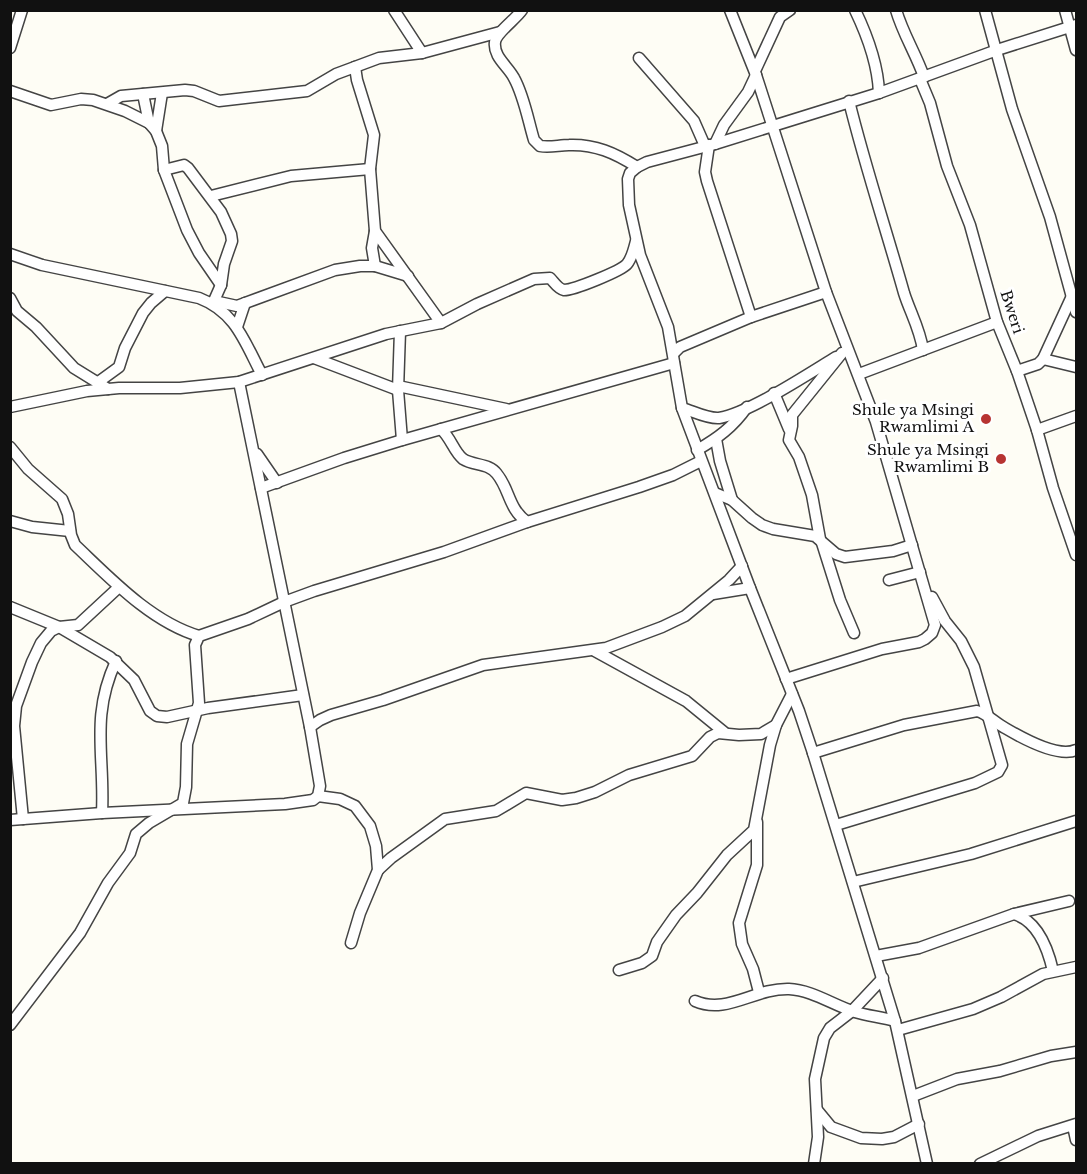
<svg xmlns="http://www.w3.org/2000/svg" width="1087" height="1174" font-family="'Libre Baskerville',serif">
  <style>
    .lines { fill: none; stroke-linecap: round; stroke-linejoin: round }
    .minor-casing { stroke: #444; stroke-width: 13 }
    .minor { stroke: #fff; stroke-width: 10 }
    .poi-dot { fill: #b73432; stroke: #fff; stroke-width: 2 }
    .labels { text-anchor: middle; stroke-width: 6; stroke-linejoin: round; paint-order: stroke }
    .street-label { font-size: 15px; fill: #111; stroke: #fff }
    .poi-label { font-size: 15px; fill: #111; stroke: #fff; text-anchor: end }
  </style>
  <rect width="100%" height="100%" fill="#fefdf5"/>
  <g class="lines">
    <!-- minor casing -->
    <g class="minor-casing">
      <g id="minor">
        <path d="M 394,10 L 422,53"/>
        <path d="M 522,10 C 516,19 496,33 495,42 C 493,57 508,66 514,78 C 524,96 528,120 534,140 L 540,146 C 550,148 559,145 569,145 C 595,144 615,153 637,167"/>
        <path d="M 730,10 L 756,75 L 826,292 L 876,422 L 935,625 L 932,633 L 925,639 L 919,642 L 882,649 L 786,679"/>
        <path d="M 855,10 C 868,37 878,64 879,93"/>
        <path d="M 896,10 C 903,34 916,54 924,77"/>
        <path d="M 985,10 L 1012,109 L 1050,217 L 1076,312"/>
        <path d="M 1065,10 L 1076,50"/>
        <path d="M 10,48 L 22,10"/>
        <path d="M 639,58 L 694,121 L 705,146"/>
        <path d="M 355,67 L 357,80 L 374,135 L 370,169 L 375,231 L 441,323"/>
        <path d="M 755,71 L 780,17 L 790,10"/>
        <path d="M 920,79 L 930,103 L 947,166 L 970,225 L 997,322 L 1017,371 L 1037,430 L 1053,488 L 1076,555"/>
        <path d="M 10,91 L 51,105 L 81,99 L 93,100 L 125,111 L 149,123"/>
        <path d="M 143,94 L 149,123 L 156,131 L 162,146 L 164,170 L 187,230 L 199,253 L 221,285"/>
        <path d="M 849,101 C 865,166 886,229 904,293 C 910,312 920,329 923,350"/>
        <path d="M 107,104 L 121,96 L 185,90 L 194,91 L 219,101 L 307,91 L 336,74 L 379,58 L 422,53 L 500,32"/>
        <path d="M 156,131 L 162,93"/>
        <path d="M 715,144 L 724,125 L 748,92 L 756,75"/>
        <path d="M 709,145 L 705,172 L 707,181 L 751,317"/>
        <path d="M 164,170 L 184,165 L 188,168 L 221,212 L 231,234 L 232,241 L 224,264 L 221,285 L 213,303"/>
        <path d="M 211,196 L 291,176 L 370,169"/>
        <path d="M 375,231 L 372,248 L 375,266"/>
        <path d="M 10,254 L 42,265 L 199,298 C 236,312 245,343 262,375"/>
        <path d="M 10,298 L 17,311 L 36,327 L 74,368 L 108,389"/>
        <path d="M 214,301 L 237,306 L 335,270 L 360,266 L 375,266 L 408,276"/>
        <path d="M 237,327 L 245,303"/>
        <path d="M 400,331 L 398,390 L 402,440"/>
        <path d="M 674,353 L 680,347 L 751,317 L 826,292"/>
        <path d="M 314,358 L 398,390"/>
        <path d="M 1043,359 L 1076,367"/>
        <path d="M 1017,371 L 1038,364 L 1043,359 L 1072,296"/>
        <path d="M 859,374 L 997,322"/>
        <path d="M 97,383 L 119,367 L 125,348 L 143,313 L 151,303 L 165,291"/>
        <path d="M 398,386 L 506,409"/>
        <path d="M 774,393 L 789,429"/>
        <path d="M 10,407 L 87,391 L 119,388 L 180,388 L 239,382 L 386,334 L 441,323 L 477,304 L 534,279 L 550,278 C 554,282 558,289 564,290 C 574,290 621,271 627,264 C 632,258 634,249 636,241"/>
        <path d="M 682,408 C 693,411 707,419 719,418 C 749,413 808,374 836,357"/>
        <path d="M 441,429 C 451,438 454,452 463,459 C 474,466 489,463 497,474 C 510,490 508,508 527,522"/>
        <path d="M 1037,430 L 1076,416"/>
        <path d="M 716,439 L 720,461 L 732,500"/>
        <path d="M 10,447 L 28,469 L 62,499 L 68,514 L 71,535 L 75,545 C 110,578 151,622 199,636"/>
        <path d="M 697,450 C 718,438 733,427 747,407"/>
        <path d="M 257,454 L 277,483"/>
        <path d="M 261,488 L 344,458 L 399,441 L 674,363"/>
        <path d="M 715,493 L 732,500 L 752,518 L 762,525 L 773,529 L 815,536 L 836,554 L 845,557 L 893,551 L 912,545"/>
        <path d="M 10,521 L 32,527 L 70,531"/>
        <path d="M 820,539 L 812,495 L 799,457 L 789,440 L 792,426 L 792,415 L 842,353"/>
        <path d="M 822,543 L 840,600 L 854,633"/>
        <path d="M 889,580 L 920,572"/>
        <path d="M 713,594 L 750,588"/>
        <path d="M 10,607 L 59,627 L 110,657 L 134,680 L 150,711 L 157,716 L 167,717 L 208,708 L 303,695"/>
        <path d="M 595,651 L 686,701 L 724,732"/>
        <path d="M 310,727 L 320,720 L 331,715 L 383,700 L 483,665 L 606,648 L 662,627 L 685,616 L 729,580 L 742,566"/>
        <path d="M 813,753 L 904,725 L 977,711 C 988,714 995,723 1005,728 C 1022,738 1058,758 1076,750"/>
        <path d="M 318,796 L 340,799 L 355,806 L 370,826 L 376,846 L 378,870 L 360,913 L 351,943"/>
        <path d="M 102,813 C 105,756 90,717 116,661"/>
        <path d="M 23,819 L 14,726 L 16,706 L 32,662 L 41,643 L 51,631 L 59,627 L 78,625 L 119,587"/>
        <path d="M 10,820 L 102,813 L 285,804 L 313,800 L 318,796 L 320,786 L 310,727 L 239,382"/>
        <path d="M 757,822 L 757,865 L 739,923 L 742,944 L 753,969 L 759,992"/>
        <path d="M 836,825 L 975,783 L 998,772 L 1002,765 L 974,667 L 961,641 L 945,621 L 932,597"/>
        <path d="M 378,870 L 391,858 L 445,819 L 496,811 L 526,793 L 562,800 L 576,798 L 595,792 L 629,775 L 692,756 L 710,737 L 718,733 L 739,735 L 761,734 L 776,725 L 792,694"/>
        <path d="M 853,882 L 971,854 L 1076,821"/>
        <path d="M 1014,914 L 1069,901"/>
        <path d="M 876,956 L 919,948 L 1014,914 C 1038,921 1048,949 1053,971"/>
        <path d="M 619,970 L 642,963 L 652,956 L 657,942 L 676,915 L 697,893 L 727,855 L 754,830 L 770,745 L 776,725"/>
        <path d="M 695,1001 C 727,1015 754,988 789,989 C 812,990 833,1005 855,1012 C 868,1016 882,1017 895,1021"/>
        <path d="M 10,1025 L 80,933 L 108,883 L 130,853 L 136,834 L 149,823 L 183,803 L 186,787 L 187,744 L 199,703 L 195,645 L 199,636 L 248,619 L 284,602 L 314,591 L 444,552 L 527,522 L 639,487 L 673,475 L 701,461"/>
        <path d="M 898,1030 L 973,1009 L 1001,997 L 1043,974 L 1076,967"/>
        <path d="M 913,1096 L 957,1079 L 1000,1071 L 1051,1056 L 1076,1052"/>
        <path d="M 817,1110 L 831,1127 L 861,1138 L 882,1139 L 894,1137 L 919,1124"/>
        <path d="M 1073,1126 L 1076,1140"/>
        <path d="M 814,1164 L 818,1137 L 815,1079 L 824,1038 L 830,1028 L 852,1011 L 883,978"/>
        <path d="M 927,1164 L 895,1021 L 813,753 L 799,711 L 750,588 L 682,408 L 668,327 L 640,255 L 629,205 L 628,179 L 630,173 L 637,167 L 647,162 L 715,144 L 879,93 L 997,50 L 1076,25"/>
        <path d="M 980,1164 L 1038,1136 L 1076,1124"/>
      </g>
    </g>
    <!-- minor -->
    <use href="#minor" class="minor"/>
  </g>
  <!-- markers -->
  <g class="poi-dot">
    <circle cx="986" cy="419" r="6"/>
    <circle cx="1001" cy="459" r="6"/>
  </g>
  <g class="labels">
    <!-- street labels -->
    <g class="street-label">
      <text transform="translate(1012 312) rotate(72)" y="5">Bweri</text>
    </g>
    <!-- poi labels -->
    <g class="poi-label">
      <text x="974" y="415">Shule ya Msingi<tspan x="974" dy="17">Rwamlimi A</tspan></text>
      <text x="989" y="455">Shule ya Msingi<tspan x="989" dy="17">Rwamlimi B</tspan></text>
    </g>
  </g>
  <!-- border -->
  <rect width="1087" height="1174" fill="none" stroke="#111111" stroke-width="24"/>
</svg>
